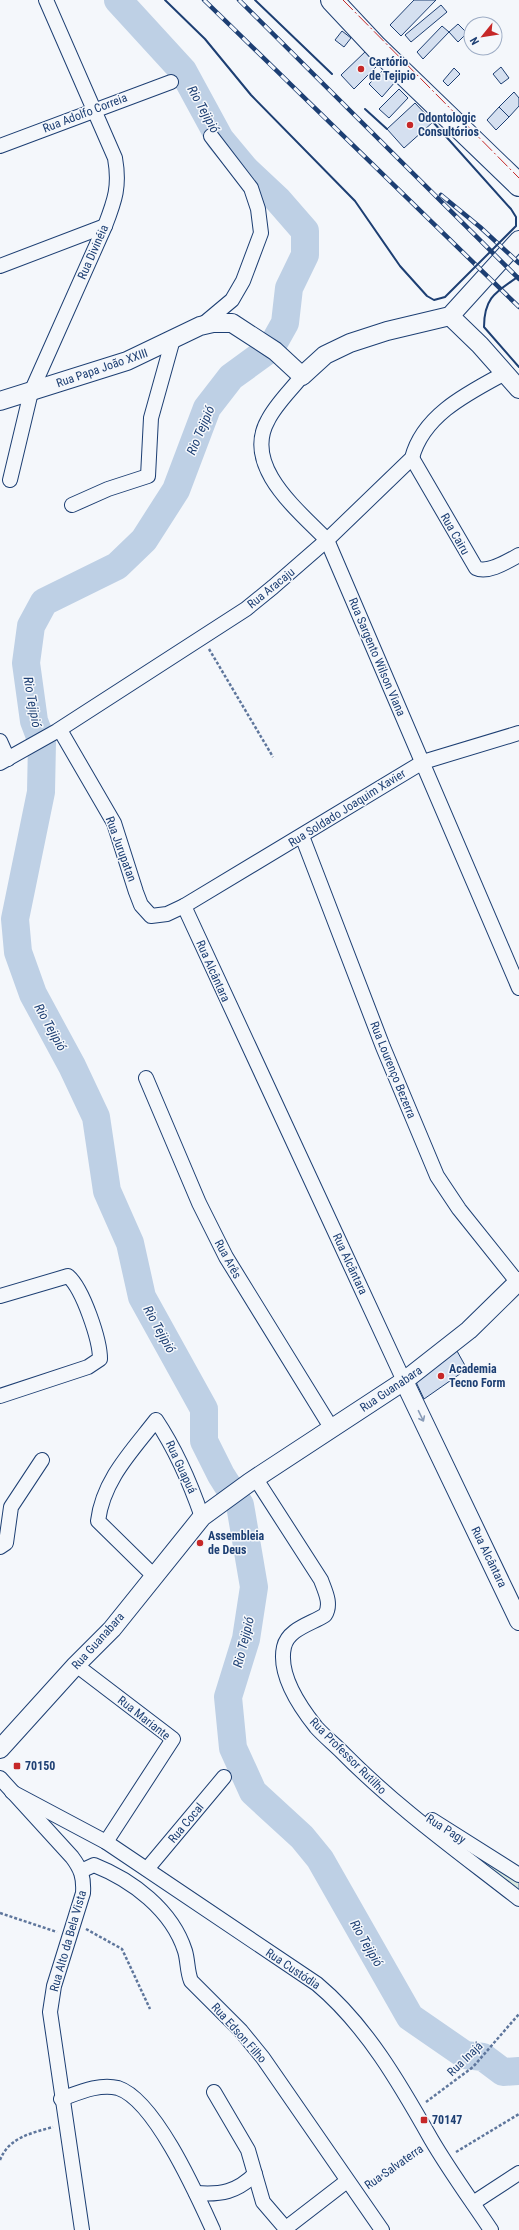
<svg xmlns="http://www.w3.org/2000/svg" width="519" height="2230" font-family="'Roboto Condensed',sans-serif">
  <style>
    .green { fill: #d7e8df; stroke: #687fa3 }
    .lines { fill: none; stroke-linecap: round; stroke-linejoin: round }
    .river { stroke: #bed0e5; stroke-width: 28 }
    .building { fill: #d5e0f0; stroke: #1d3f73 }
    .minor-casing { stroke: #1d3f73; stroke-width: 16 }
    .tertiary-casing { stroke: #1d3f73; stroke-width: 20 }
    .primary-casing { stroke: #1d3f73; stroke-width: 24 }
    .path { stroke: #5e769c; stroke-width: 2.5; stroke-dasharray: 3 2; stroke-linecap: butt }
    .minor { stroke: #f4f7fb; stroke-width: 14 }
    .tertiary { stroke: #f4f7fb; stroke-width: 18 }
    .primary { stroke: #f4f7fb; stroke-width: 22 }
    .rail-casing { stroke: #1d3f73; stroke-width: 4.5 }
    .rail { stroke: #f4f7fb; stroke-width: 3; stroke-dasharray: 9; stroke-linecap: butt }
    .wall { stroke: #1d3f73; stroke-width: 2 }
    .power { stroke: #c62828; stroke-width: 1; stroke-dasharray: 14 3 2 3; stroke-linecap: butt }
    .oneway { stroke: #889bb7 }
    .poi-dot { fill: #c62828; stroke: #f4f7fb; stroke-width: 1.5 }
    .labels { text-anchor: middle; stroke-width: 3; stroke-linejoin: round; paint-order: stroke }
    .poi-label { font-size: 12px; font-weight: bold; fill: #1d3f73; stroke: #f4f7fb; text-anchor: start }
    .street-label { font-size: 12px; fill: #1d3f73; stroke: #f4f7fb }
    .water-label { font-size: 13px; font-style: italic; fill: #1d3f73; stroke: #f4f7fb }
  </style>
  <rect width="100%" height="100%" fill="#f4f7fb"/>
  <!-- green -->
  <path class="green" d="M 456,1838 L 519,1877 L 519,1894 L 456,1846 Z"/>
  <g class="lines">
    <!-- river -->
    <path class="river" d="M 118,0 L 183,71 L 220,139 L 246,170 L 278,200 L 305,231 L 305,255 L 289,288 L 285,323 L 271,348 L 231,377 L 207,408 L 176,490 L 144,540 L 117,566 L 44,602 L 31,626 L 26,663 L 34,721 L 42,742 L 41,792 L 15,919 L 18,952 L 33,994 L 72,1066 L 96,1117 L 107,1191 L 130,1243 L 142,1297 L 204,1409 L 204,1441 L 221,1475 L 240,1505 L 254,1587 L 246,1639 L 228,1697 L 233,1748 L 253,1792 L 302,1837 L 320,1859 L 410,2017 L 465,2055 L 483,2057 L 503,2072 L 519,2071"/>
  </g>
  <!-- building -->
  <g class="building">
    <path d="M 414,0 L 436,0 L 401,36 L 390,25 Z"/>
    <path d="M 441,5 L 447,12 L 411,42 L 405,35 Z"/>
    <path d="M 458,24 L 467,33 L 458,42 L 449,32 Z"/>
    <path d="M 442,26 L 449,32 L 423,59 L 417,52 Z"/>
    <path d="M 342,31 L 351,38 L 344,47 L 335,40 Z"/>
    <path d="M 367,50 L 380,63 L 354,89 L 341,75 Z"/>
    <path d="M 501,67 L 509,78 L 501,84 L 493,74 Z"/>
    <path d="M 454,68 L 460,74 L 448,86 L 443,81 Z"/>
    <path d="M 383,70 L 395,82 L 382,97 L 369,84 Z"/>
    <path d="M 399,89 L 408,98 L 389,118 L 379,109 Z"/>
    <path d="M 514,92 L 519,98 L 519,106 L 509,117 L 499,107 Z"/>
    <path d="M 415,103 L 433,122 L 404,148 L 387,129 Z"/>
    <path d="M 499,107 L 509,117 L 496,130 L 487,120 Z"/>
    <path d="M 457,1351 L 467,1369 L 424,1399 L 416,1382 Z"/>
  </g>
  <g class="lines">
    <!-- minor casing -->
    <g class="minor-casing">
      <g id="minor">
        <path d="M 0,146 L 171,82"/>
        <path d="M 0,266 L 105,226"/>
        <path d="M 201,326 L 232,300 L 243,281 L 261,233 L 258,209 L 251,188 L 211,136"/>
        <path d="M 302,376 C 291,390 276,404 268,420 C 242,466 298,510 327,540 L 519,988"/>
        <path d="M 412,458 L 476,568 C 488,574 508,561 519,555"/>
        <path d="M 10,480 L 31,392 L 105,226 C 115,200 120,186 115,158 L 46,0"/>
        <path d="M 72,505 L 108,489 L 148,476 L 151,418 L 173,339"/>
        <path d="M 60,730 L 114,823 L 136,892 L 141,905 L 151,916 L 167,914 L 184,906 L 423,762 L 519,733"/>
        <path d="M 0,741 L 8,759"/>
        <path d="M 0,763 L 57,731 L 246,609 L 273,587 L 327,540 L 412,458 C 423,415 468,393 505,373"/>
        <path d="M 302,836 L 383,1047 L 437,1176 L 459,1209 L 519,1284"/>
        <path d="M 184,906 L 404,1381"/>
        <path d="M 146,1078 L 199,1203 L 226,1257 L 332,1429"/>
        <path d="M 0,1296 L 68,1276 C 83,1289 100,1340 100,1359 L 88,1367 L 0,1396"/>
        <path d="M 256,1479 L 321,1580 C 325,1591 332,1604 325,1615 C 311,1624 288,1629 284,1647 C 278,1674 300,1707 316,1727 C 324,1736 334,1744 342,1752 C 396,1807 459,1852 519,1899"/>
        <path d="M 0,1547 L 6,1543 L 11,1507 L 42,1460"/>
        <path d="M 153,1575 L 98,1521 C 103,1480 132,1451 156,1420 C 176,1450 190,1482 202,1517"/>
        <path d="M 76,1665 L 173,1739 L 106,1842"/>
        <path d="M 0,1778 L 72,1857 C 81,1869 84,1877 83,1893 L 54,1986 L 50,2012 L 82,2230"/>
        <path d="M 12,1792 L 106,1842 L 317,1984 C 366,2025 400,2084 431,2139 C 449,2170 471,2200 491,2230"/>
        <path d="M 432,1820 L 519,1875"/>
        <path d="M 147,1869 L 224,1777"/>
        <path d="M 81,1871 L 94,1865 C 132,1880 172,1910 185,1951 C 188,1961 187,1971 191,1981 L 241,2031 L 263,2058 L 382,2230"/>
        <path d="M 214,2092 L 248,2150 L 263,2202 L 287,2230"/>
        <path d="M 61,2099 C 78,2093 99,2083 118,2088 C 155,2100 197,2195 213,2230"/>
        <path d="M 196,2193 C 221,2195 237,2192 255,2174"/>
        <path d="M 473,2203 L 519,2173"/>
        <path d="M 286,2228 L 347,2181"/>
      </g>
    </g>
    <!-- tertiary casing -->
    <g class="tertiary-casing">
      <g id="tertiary">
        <path d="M 450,316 L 480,345 L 519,389"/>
        <path d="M 0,401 L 127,361 L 200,326 L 213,323 L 232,323 L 275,351 L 302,376 L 325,355 L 350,343 L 387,331 L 450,316 L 519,240"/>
        <path d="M 404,1381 L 519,1621"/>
        <path d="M 0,1749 L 76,1665 L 112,1629 L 202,1517 L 250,1482 L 404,1381 L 469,1330 L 519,1281"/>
      </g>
    </g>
    <!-- primary casing -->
    <g class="primary-casing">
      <path id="primary" d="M 332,0 L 376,47 L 519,185"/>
    </g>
    <!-- path -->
    <g class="path">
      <path d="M 209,649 L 273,757"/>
      <path d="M 0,1913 L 57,1932"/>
      <path d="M 86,1929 L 122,1949 L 150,2009"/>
      <path d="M 426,2102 L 473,2067 L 519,2014"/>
      <path d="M 456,2152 L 519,2114"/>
      <path d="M 0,2160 C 9,2137 32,2133 53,2127"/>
      <path d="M 368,2185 L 421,2148"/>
    </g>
    <!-- minor -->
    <use href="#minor" class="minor"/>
    <!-- tertiary -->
    <use href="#tertiary" class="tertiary"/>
    <!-- primary -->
    <use href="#primary" class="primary"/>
    <!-- rail casing -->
    <g class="rail-casing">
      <g id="rail">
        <path d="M 204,0 L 519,307"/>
        <path d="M 239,0 L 519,279"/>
        <path d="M 441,195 L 480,227 L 519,263"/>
      </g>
    </g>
    <!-- rail -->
    <use href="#rail" class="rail"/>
    <!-- wall -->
    <g class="wall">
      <path d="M 165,0 L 205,39 L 251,95 L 355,201 L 400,266 L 427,296 L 434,300 L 445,297 L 516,226 L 516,217 L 511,209 L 433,122"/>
      <path d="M 255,0 L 332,74"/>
      <path d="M 365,109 L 387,129"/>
      <path d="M 519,276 C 496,292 484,297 484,327 L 519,367"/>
    </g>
    <!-- power -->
    <path class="power" d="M 343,0 L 519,178"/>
  </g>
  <!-- one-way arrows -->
  <defs><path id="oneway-shaft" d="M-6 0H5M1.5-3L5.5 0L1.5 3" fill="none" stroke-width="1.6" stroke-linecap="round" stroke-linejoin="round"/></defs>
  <use class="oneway" href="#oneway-shaft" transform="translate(421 1416) rotate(64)"/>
  <!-- markers -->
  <g class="poi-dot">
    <circle cx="361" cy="69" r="4"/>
    <circle cx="410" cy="125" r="4"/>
    <circle cx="441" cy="1376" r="4"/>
    <circle cx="200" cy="1543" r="4"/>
    <rect x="13" y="1762" width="8" height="8" rx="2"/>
    <rect x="420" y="2116" width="8" height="8" rx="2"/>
  </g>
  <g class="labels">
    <!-- poi labels -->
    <g class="poi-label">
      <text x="369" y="66">Cartório<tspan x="369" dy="14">de Tejipio</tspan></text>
      <text x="418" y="122">Odontologic<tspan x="418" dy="14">Consultórios</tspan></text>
      <text x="449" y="1373">Academia<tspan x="449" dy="14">Tecno Form</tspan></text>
      <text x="208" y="1540">Assembleia<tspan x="208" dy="14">de Deus</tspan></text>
      <text x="25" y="1770">70150</text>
      <text x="432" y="2124">70147</text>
    </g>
    <!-- street labels -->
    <g class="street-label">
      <text transform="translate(85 113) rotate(-21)" y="4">Rua Adolfo Correia</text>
      <text transform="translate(93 252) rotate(-66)" y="4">Rua Divinéia</text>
      <text transform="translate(102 368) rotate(-19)" y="4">Rua Papa João XXIII</text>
      <text transform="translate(455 534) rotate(60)" y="4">Rua Cairu</text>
      <text transform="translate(271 588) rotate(-39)" y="4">Rua Aracaju</text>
      <text transform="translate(377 657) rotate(67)" y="4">Rua Sargento Wilson Viana</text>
      <text transform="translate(347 808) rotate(-32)" y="4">Rua Soldado Joaquim Xavier</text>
      <text transform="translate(121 849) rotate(70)" y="4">Rua Jurupatan</text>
      <text transform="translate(213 971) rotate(66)" y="4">Rua Alcântara</text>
      <text transform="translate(393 1070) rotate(68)" y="4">Rua Lourenço Bezerra</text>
      <text transform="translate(228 1259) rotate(61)" y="4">Rua Arês</text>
      <text transform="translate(350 1264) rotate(65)" y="4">Rua Alcântara</text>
      <text transform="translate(391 1389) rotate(-34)" y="4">Rua Guanabara</text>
      <text transform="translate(181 1467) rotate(65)" y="4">Rua Guapuá</text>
      <text transform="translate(489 1557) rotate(64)" y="4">Rua Alcântara</text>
      <text transform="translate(98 1641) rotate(-48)" y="4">Rua Guanabara</text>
      <text transform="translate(144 1718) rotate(38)" y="4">Rua Mariante</text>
      <text transform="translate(348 1756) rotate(45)" y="4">Rua Professor Rutilho</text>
      <text transform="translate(186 1823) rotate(-50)" y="4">Rua Cocal</text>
      <text transform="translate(446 1829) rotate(32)" y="4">Rua Pagy</text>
      <text transform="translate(68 1941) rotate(-74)" y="4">Rua Alto da Bela Vista</text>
      <text transform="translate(293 1969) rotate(34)" y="4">Rua Custódia</text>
      <text transform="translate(239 2033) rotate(48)" y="4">Rua Edson Filho</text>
      <text transform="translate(465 2059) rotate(-44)" y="4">Rua Inajá</text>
      <text transform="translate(394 2167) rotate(-35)" y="4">Rua Salvaterra</text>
    </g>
    <!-- water labels -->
    <g class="water-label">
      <text transform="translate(204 109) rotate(61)" y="5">Rio Tejipió</text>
      <text transform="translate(200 430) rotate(-67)" y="5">Rio Tejipió</text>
      <text transform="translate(33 702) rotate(80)" y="5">Rio Tejipió</text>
      <text transform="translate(51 1027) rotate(61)" y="5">Rio Tejipió</text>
      <text transform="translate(160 1329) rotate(61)" y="5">Rio Tejipió</text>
      <text transform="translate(243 1642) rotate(-76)" y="5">Rio Tejipió</text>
      <text transform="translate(367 1943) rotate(60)" y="5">Rio Tejipió</text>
    </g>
  </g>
  <!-- north arrow -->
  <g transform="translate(483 36) rotate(240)"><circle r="19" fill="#f4f7fb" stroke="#9eadc5"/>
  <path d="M0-3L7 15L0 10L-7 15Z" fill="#c62828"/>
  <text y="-6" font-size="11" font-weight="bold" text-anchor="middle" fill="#1d3f73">N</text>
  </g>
</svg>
